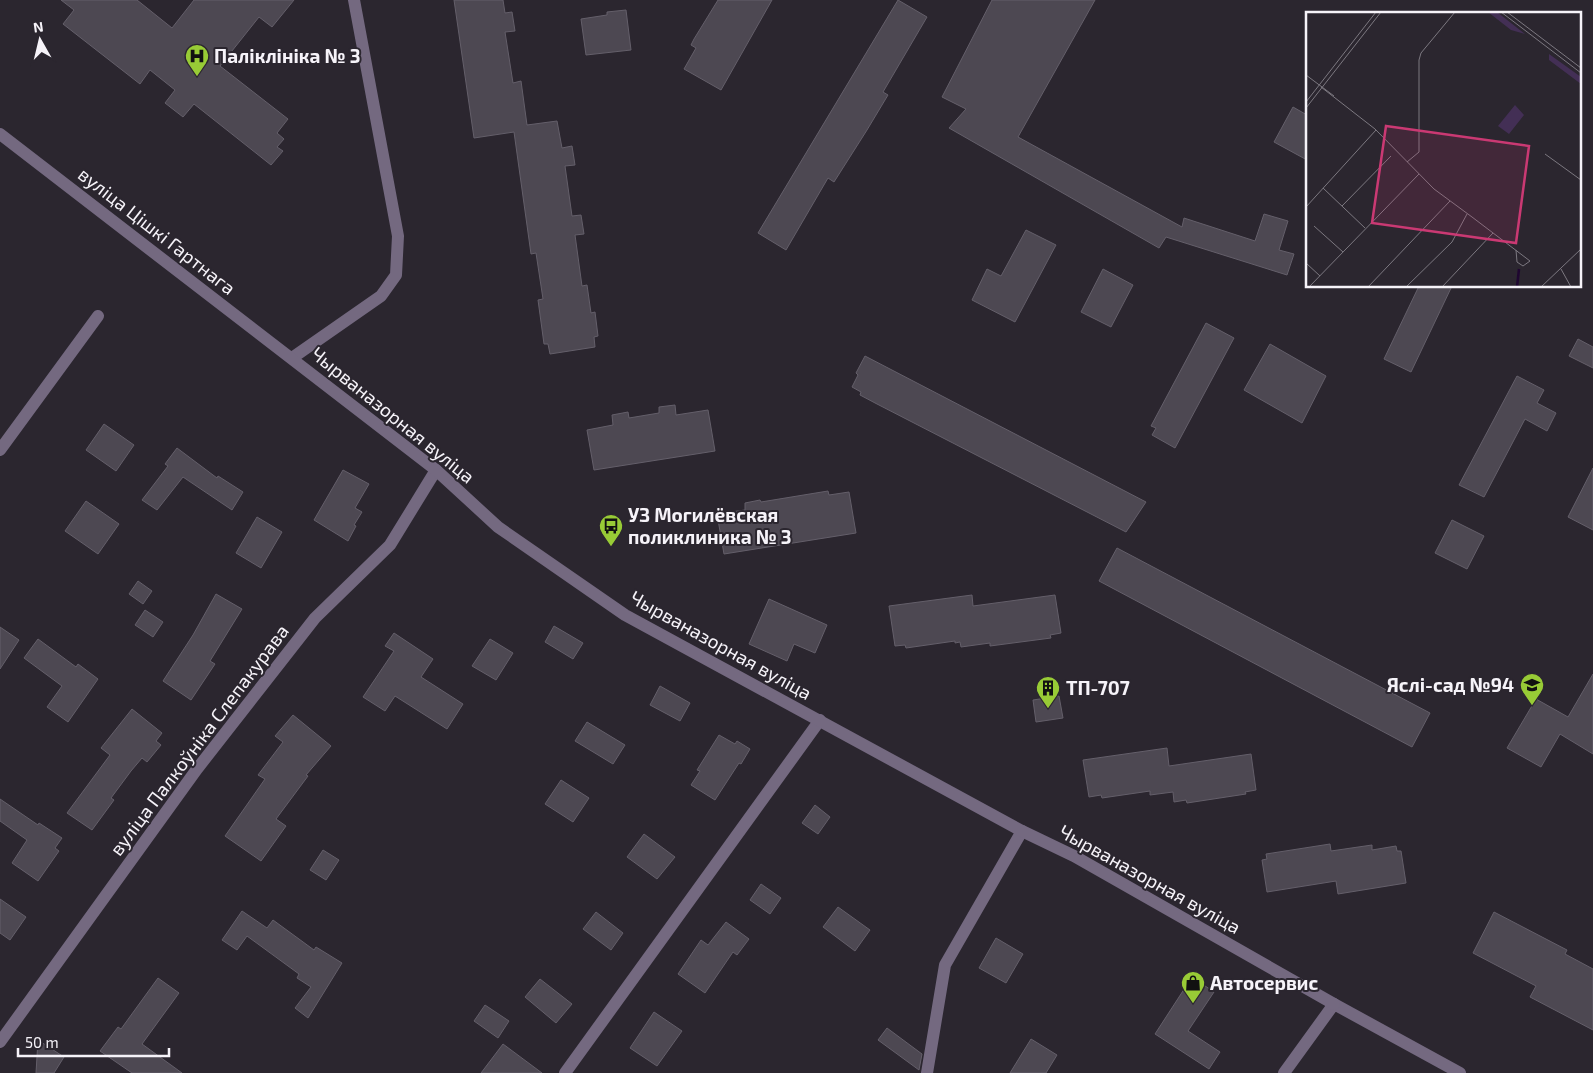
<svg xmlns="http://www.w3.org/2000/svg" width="1593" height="1073" font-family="'Exo 2',sans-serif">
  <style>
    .building { fill: #4d4852; stroke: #645f6a }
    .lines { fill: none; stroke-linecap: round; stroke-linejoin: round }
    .minor { stroke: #746980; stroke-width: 12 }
    .tertiary { stroke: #746980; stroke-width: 12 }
    .labels { text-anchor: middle; stroke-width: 4; stroke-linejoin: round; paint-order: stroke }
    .poi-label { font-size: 19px; font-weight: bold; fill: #f6f3f9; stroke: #2b262f; text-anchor: start }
    .street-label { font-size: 19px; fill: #f6f3f9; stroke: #2b262f }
    .inset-river { fill: none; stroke: #1f0631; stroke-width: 2.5 }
    .inset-road { fill: none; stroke: #7c7880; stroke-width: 1 }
    .view { fill: #ca3973; fill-opacity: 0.15; stroke: #ca3973; stroke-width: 2.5 }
    .inset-edge { fill: none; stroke: #f6f3f9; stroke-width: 2.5 }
  </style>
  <rect width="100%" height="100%" fill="#2b262f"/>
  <!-- building -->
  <g class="building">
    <path d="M 61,0 L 137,0 L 172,28 L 194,0 L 294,0 L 272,27 L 259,17 L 220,66 L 288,119 L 277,133 L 284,139 L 277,147 L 283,151 L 271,165 L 194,104 L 183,117 L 165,103 L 175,90 L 150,70 L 140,84 L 63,24 L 74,10 Z"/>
    <path d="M 454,0 L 503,0 L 505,13 L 512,12 L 515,31 L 505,32 L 513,83 L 521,81 L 527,125 L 557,121 L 562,148 L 572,146 L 575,165 L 565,166 L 572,216 L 581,215 L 584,234 L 575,235 L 582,286 L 587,285 L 591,313 L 595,312 L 598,336 L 594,337 L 595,347 L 550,354 L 548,344 L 544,344 L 538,300 L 543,299 L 536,253 L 531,254 L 514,132 L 474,138 Z"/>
    <path d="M 718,0 L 772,0 L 721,90 L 684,69 L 696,48 L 691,45 L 694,39 Z"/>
    <path d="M 898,0 L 927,17 L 883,92 L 888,95 L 867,130 L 834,182 L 828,178 L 786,250 L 758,233 Z"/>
    <path d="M 992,0 L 1095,0 L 1018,137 L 1182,227 L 1184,218 L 1255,241 L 1264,214 L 1288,221 L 1279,250 L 1294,254 L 1287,275 L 1166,237 L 1159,248 L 949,128 L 966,109 L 942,97 Z"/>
    <path d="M 626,10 L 631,50 L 586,55 L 581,19 L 607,15 L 607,12 Z"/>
    <path d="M 1293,107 L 1307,115 L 1307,160 L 1274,142 Z"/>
    <path d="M 1026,230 L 1056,245 L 1015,322 L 972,300 L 987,269 L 1001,276 Z"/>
    <path d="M 1103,269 L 1133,285 L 1111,327 L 1081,312 Z"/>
    <path d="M 1419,286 L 1452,286 L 1411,372 L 1384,359 Z"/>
    <path d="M 1206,323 L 1234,338 L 1175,448 L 1152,435 L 1156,428 L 1151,426 Z"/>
    <path d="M 1578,339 L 1593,347 L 1593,368 L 1569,356 Z"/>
    <path d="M 1270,344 L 1326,376 L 1302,423 L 1244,390 Z"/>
    <path d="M 865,356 L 890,369 L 1146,502 L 1126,532 L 877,404 L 860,395 L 861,392 L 852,387 L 858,375 L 856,373 Z"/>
    <path d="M 1517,376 L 1544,390 L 1537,403 L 1556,413 L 1547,431 L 1525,419 L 1484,497 L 1459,485 Z"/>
    <path d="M 675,405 L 676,415 L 708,410 L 715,451 L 594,470 L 587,430 L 613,425 L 612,415 L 628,412 L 629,418 L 659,413 L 659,407 Z"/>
    <path d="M 104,424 L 134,445 L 116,471 L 86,450 Z"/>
    <path d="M 177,448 L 217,478 L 218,476 L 243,492 L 232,510 L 183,477 L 157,510 L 142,500 L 168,466 L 165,464 Z"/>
    <path d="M 1593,468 L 1593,530 L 1568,517 Z"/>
    <path d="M 343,470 L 369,484 L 355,508 L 362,512 L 354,525 L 356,526 L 348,541 L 314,520 Z"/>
    <path d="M 828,491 L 829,495 L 849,492 L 856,533 L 724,554 L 717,514 L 745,510 L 745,503 L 760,500 L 761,502 Z"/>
    <path d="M 86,501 L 119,524 L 98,554 L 65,531 Z"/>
    <path d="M 257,517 L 282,532 L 261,568 L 236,553 Z"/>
    <path d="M 1452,520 L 1484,536 L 1467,569 L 1435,553 Z"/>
    <path d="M 1117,548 L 1430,713 L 1412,747 L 1099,581 Z"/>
    <path d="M 138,581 L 152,591 L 143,604 L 129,594 Z"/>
    <path d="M 216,594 L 242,609 L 210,661 L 215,664 L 191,700 L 163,681 L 193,635 Z"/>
    <path d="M 972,595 L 973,606 L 1055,595 L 1061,633 L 1050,635 L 1051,638 L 990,646 L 990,643 L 961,647 L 960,642 L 955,643 L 955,641 L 906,648 L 905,645 L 895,646 L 889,606 Z"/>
    <path d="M 769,599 L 827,625 L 815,653 L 794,644 L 787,661 L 749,644 Z"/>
    <path d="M 145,610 L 163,622 L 153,637 L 135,625 Z"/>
    <path d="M 554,626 L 583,643 L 573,659 L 545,642 Z"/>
    <path d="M 0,627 L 19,640 L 0,669 Z"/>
    <path d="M 394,633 L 433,659 L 421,677 L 463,704 L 447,729 L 395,696 L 385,711 L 363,697 L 394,651 L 385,646 Z"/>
    <path d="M 38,639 L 76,667 L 78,664 L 98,679 L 68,722 L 47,707 L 62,686 L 24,658 Z"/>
    <path d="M 490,639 L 513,653 L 496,680 L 472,666 Z"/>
    <path d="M 1593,674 L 1593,754 L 1560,734 L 1541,767 L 1507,748 L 1536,699 L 1568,717 Z"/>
    <path d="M 660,686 L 690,703 L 680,721 L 650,705 Z"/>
    <path d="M 1059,696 L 1063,718 L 1036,722 L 1033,700 Z"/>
    <path d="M 132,709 L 162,733 L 156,741 L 161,745 L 147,762 L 142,758 L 131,771 L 111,798 L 114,800 L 92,830 L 67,813 L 110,755 L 101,748 Z"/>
    <path d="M 293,715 L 331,746 L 306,775 L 308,776 L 276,819 L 286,826 L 261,861 L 225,836 L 265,779 L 258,775 L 283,742 L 275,736 Z"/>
    <path d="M 587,722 L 625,745 L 613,764 L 575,741 Z"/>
    <path d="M 719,735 L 735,744 L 737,741 L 750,749 L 741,764 L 739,763 L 715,800 L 691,785 L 700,771 L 697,770 Z"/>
    <path d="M 1167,748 L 1169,766 L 1251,754 L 1256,790 L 1245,792 L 1246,794 L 1187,803 L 1186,800 L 1174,802 L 1173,792 L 1150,795 L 1150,791 L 1102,798 L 1101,795 L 1089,797 L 1083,760 Z"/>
    <path d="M 561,780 L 589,798 L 573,822 L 545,804 Z"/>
    <path d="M 0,799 L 38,825 L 39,823 L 62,838 L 55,848 L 59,851 L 38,881 L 12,863 L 27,840 L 0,821 Z"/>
    <path d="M 815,805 L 830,817 L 818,834 L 802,823 Z"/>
    <path d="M 644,834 L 675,857 L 657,879 L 627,857 Z"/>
    <path d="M 1330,844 L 1331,851 L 1372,845 L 1372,850 L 1396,846 L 1397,851 L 1401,851 L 1406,883 L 1338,894 L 1336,881 L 1267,892 L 1262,860 L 1267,859 L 1266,854 Z"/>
    <path d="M 323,850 L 339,860 L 326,880 L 310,870 Z"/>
    <path d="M 761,884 L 781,898 L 770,914 L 750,900 Z"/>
    <path d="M 0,899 L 26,917 L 10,940 L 0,933 Z"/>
    <path d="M 838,907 L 870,930 L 855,951 L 823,927 Z"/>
    <path d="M 242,911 L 267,928 L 273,920 L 314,950 L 316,947 L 342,963 L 308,1018 L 295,1008 L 311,987 L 297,978 L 299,974 L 247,936 L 237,950 L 222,940 Z"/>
    <path d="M 596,912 L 623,933 L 611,950 L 583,929 Z"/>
    <path d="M 1494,912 L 1567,950 L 1565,954 L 1593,969 L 1593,1030 L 1530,997 L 1536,986 L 1473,953 Z"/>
    <path d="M 726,922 L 749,939 L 737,955 L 733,952 L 705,993 L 678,974 L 701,940 L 708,945 Z"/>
    <path d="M 996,938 L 1023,954 L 1006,983 L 979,968 Z"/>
    <path d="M 1192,977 L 1214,992 L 1188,1031 L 1220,1052 L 1209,1069 L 1155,1034 Z"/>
    <path d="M 158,978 L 179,993 L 142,1044 L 182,1073 L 132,1073 L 100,1051 L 118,1027 L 121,1029 Z"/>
    <path d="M 540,979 L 572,1004 L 556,1023 L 525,997 Z"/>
    <path d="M 485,1005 L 509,1021 L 498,1038 L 474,1021 Z"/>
    <path d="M 654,1012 L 682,1031 L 657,1066 L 630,1048 Z"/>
    <path d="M 887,1028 L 922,1054 L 919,1070 L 878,1040 Z"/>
    <path d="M 1031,1039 L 1057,1055 L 1046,1073 L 1010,1073 Z"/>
    <path d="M 38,1040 L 64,1057 L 54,1073 L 36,1073 Z"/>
    <path d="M 503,1044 L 542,1073 L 481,1073 Z"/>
  </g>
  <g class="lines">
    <!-- minor -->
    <g class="minor">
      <path d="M 292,358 L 381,296 L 396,275 L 398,236 L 354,0"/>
      <path d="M 0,450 L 98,316"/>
      <path d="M 0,1042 L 197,769 L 315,618 L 390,545 L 436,470"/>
      <path d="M 565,1073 L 820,720"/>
      <path d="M 927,1073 L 945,965 L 1022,831"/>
      <path d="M 1284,1073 L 1334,1004 L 1460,1073"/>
    </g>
    <!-- tertiary -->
    <path class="tertiary" d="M 0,134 L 436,470 L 498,527 L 625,615 L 1022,831 L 1074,856 L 1334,1004"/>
  </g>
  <!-- icons -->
  <defs>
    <g id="hospital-pin" transform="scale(1.25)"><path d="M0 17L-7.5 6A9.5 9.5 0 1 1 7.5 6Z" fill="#98cb36" stroke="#2b262f"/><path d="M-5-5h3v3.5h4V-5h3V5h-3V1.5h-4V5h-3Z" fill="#111"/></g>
    <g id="bus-pin" transform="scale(1.25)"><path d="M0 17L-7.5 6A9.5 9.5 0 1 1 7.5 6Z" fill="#98cb36" stroke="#2b262f"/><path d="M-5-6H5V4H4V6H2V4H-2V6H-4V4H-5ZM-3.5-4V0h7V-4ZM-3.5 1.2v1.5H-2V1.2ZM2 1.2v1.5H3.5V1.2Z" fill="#111"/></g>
    <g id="school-pin" transform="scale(1.25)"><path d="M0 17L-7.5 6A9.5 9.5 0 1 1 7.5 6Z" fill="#98cb36" stroke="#2b262f"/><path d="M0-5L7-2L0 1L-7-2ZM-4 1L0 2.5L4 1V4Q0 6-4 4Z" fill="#111"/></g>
    <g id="building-pin" transform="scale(1.25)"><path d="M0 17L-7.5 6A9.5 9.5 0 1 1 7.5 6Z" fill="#98cb36" stroke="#2b262f"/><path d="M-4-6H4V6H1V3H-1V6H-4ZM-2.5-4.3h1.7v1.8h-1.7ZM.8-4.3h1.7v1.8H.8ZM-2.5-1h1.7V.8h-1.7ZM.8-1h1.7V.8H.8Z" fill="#111"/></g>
    <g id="shop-pin" transform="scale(1.25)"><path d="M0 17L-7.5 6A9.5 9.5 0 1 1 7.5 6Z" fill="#98cb36" stroke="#2b262f"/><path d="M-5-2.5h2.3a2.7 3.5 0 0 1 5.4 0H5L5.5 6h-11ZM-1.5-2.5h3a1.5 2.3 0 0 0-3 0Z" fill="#111"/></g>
  </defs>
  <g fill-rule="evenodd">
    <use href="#hospital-pin" x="197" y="56"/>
    <use href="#bus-pin" x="611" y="526"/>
    <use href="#school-pin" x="1532" y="685"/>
    <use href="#building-pin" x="1048" y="688"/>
    <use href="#shop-pin" x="1193" y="983"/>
  </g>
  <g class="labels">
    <!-- poi labels -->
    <g class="poi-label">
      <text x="214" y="63">Паліклініка № 3</text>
      <text x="628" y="522">УЗ Могилёвская<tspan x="628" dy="22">поликлиника № 3</tspan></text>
      <text x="1514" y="692" text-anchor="end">Яслі-сад №94</text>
      <text x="1066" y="695">ТП-707</text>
      <text x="1210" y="990">Автосервис</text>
    </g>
    <!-- street labels -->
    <g class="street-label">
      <text transform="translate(157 231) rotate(38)" y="7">вуліца Цішкі Гартнага</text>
      <text transform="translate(393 415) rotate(39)" y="7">Чырваназорная вуліца</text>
      <text transform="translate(721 645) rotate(29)" y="7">Чырваназорная вуліца</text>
      <text transform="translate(199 740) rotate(-53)" y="7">вуліца Палкоўніка Слепакурава</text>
      <text transform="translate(1150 879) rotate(29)" y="7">Чырваназорная вуліца</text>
    </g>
  </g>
  <!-- overview -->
  <g transform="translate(1306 12)">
    <rect width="275" height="275" fill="#2b262f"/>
    <path d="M 182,0 L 191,0 L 219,22 L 205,18 ZM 243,42 L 275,65 L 275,72 L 243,48 ZM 209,93 L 218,103 L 203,122 L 192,114 Z" fill="#432f55"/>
    <path class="inset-river" d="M 211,275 L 213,257"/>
    <path class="inset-road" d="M 195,0 L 275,61M 201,0 L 275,56M 0,63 L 28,84M 15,75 L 69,117 L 128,177 L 166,205 L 224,249 L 217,254 L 211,250 L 210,238M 0,90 L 70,0M 0,96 L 75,0M 239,142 L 275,168M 101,150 L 113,140 L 113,48 L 115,41 L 149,0M 17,176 L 59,216M 36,194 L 85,144M 0,195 L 70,118M 8,214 L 37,240M 0,251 L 14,264M 255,257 L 265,275M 3,275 L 113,162M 62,275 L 144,189M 100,275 L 146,230 L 161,202M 136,275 L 187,221M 235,275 L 275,237"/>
    <path class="view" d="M 80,114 L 223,134 L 210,231 L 66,211 Z"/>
    <rect width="275" height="275" class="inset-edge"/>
  </g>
  <!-- north arrow -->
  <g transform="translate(40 40) rotate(352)" stroke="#2b262f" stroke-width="4" paint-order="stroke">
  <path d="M0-4L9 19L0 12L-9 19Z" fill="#f6f3f9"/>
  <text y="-8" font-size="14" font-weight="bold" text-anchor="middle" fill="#f6f3f9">N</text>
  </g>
  <!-- scale -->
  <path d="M18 1048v8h151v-8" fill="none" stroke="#f6f3f9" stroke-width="2.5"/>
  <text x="25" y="1048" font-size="15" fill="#f6f3f9" stroke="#2b262f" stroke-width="4" paint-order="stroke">50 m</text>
</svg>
